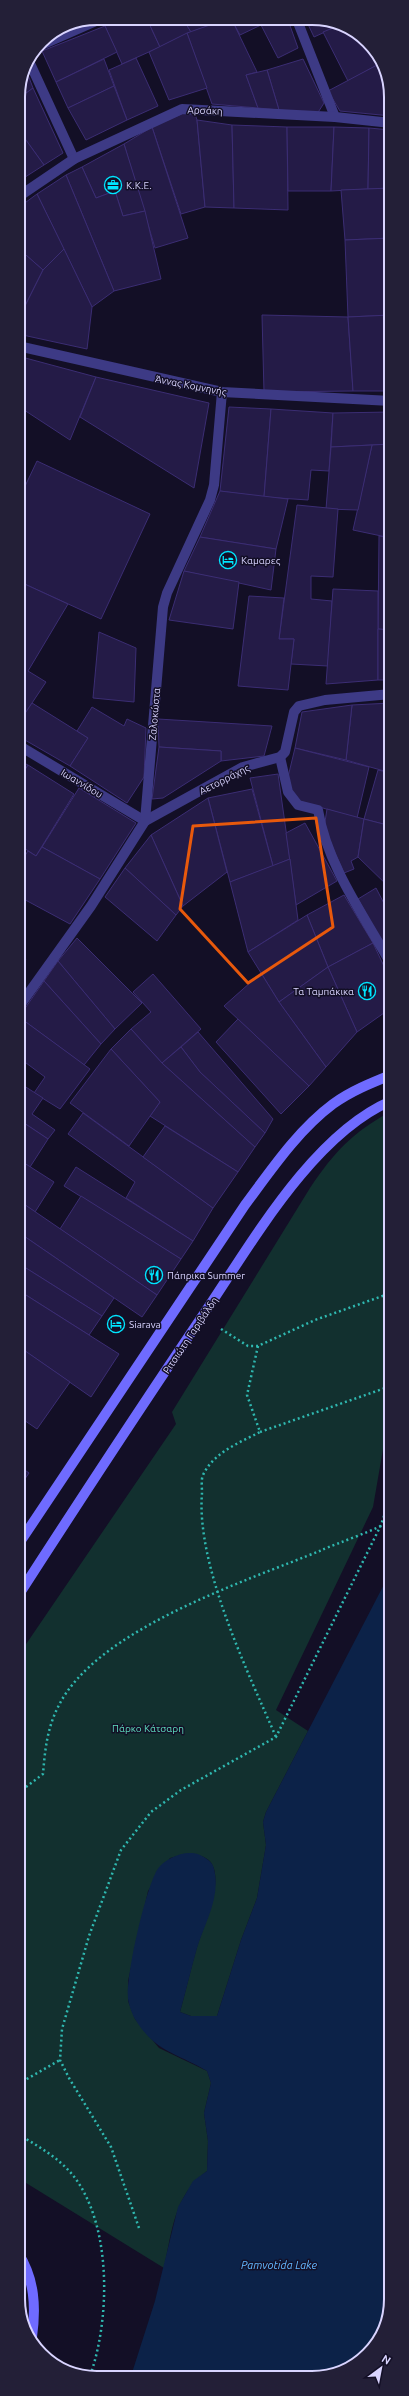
<svg xmlns="http://www.w3.org/2000/svg" width="409" height="2396" font-family="Ubuntu,sans-serif">
  <style>
    .green { fill: #12302f }
    .water { fill: #0c2248 }
    .building { fill: #241b47; stroke: #3b2d73 }
    .lines { fill: none; stroke-linecap: round; stroke-linejoin: round }
    .path { stroke: #2fb8b0; stroke-width: 2.5; stroke-dasharray: 2 3; stroke-linecap: butt }
    .lane { stroke: #3d3a85; stroke-width: 10 }
    .street { stroke: #3d3a85; stroke-width: 10 }
    .secondary { stroke: #6f6bff; stroke-width: 10 }
    .marked { fill: none; stroke: #e8590c; stroke-width: 3; stroke-linejoin: round }
    .labels { text-anchor: middle; stroke-width: 3; stroke-linejoin: round; paint-order: stroke }
    .street-label { font-size: 10px; fill: #d9d4ff; stroke: #130f26 }
    .poi-label { font-size: 10px; fill: #d9d4ff; stroke: #130f26; text-anchor: start }
    .park-label { font-size: 10px; fill: #5fe0c0; stroke: #130f26 }
    .water-label { font-size: 11px; font-style: italic; fill: #62b6ff; stroke: #130f26 }
    .rim { fill: none; stroke: #d9d4ff; stroke-width: 2 }
  </style>
  <rect width="100%" height="100%" fill="#130f26"/>
  <!-- green -->
  <path class="green" d="M 391,1111 L 391,1403 L 373,1507 L 276,1710 L 308,1731 L 266,1812 L 263,1822 L 266,1845 L 257,1898 L 241,1940 L 217,2016 L 191,2016 L 180,2012 C 186,1990 191,1968 197,1947 C 209,1910 243,1839 170,1858 L 148,1891 L 128,1981 L 128,2001 L 135,2019 L 159,2048 L 207,2071 L 211,2083 L 204,2113 L 208,2141 L 207,2171 C 174,2195 172,2231 164,2268 L 18,2178 L 18,1656 L 176,1424 L 172,1412 L 310,1188 C 335,1151 351,1134 391,1111 Z"/>
  <!-- water -->
  <path class="water" d="M 391,1571 L 391,2299 C 389,2309 389,2321 385,2330 C 371,2361 348,2370 318,2378 L 131,2376 L 155,2301 L 178,2207 L 193,2181 L 207,2171 L 208,2141 L 204,2113 L 211,2083 L 207,2071 C 177,2053 155,2052 135,2019 C 132,2014 129,2005 128,1999 C 126,1975 145,1891 157,1870 C 165,1858 186,1849 200,1855 C 206,1858 213,1862 214,1869 C 221,1897 205,1922 197,1948 C 191,1969 186,1991 180,2012 L 191,2016 L 217,2016 L 241,1940 L 257,1898 L 266,1845 L 263,1822 L 266,1812 Z"/>
  <!-- building -->
  <g class="building">
    <path d="M 122,18 L 147,19 L 160,47 L 122,64 L 105,26 Z"/>
    <path d="M 147,19 L 183,19 L 191,32 L 160,47 Z"/>
    <path d="M 183,19 L 227,19 L 191,32 Z"/>
    <path d="M 227,19 L 232,20 L 257,72 L 246,75 L 258,108 L 212,104 L 187,33 Z"/>
    <path d="M 232,20 L 288,20 L 298,48 L 278,58 L 261,25 L 240,35 Z"/>
    <path d="M 306,20 L 332,21 L 336,27 L 314,37 Z"/>
    <path d="M 340,25 L 372,45 L 379,64 L 348,81 L 323,32 Z"/>
    <path d="M 105,26 L 117,52 L 56,82 L 42,51 Z"/>
    <path d="M 187,33 L 207,88 L 169,100 L 149,52 Z"/>
    <path d="M 136,58 L 158,106 L 127,120 L 109,70 Z"/>
    <path d="M 104,59 L 114,86 L 68,108 L 56,82 Z"/>
    <path d="M 303,59 L 324,103 L 317,114 L 279,110 L 267,70 Z"/>
    <path d="M 379,64 L 391,91 L 391,116 L 340,111 L 328,91 Z"/>
    <path d="M 25,67 L 33,88 L 18,99 L 18,92 Z"/>
    <path d="M 267,70 L 279,110 L 258,108 L 246,75 Z"/>
    <path d="M 114,86 L 127,120 L 86,140 L 68,108 Z"/>
    <path d="M 33,88 L 63,153 L 44,165 L 18,129 L 18,99 Z"/>
    <path d="M 186,112 L 195,114 L 197,120 L 205,207 L 181,214 L 152,127 Z"/>
    <path d="M 197,120 L 232,125 L 234,208 L 205,207 Z"/>
    <path d="M 232,125 L 287,127 L 288,210 L 234,208 Z"/>
    <path d="M 152,127 L 188,238 L 155,248 L 124,144 Z"/>
    <path d="M 287,127 L 334,127 L 331,191 L 288,191 Z"/>
    <path d="M 334,127 L 369,128 L 368,189 L 331,191 Z"/>
    <path d="M 369,128 L 391,130 L 391,188 L 368,189 Z"/>
    <path d="M 18,129 L 44,165 L 19,181 L 18,179 Z"/>
    <path d="M 124,144 L 145,211 L 123,216 L 115,191 L 96,198 L 82,167 Z"/>
    <path d="M 82,167 L 96,198 L 115,191 L 123,216 L 145,211 L 161,279 L 114,291 L 66,175 Z"/>
    <path d="M 66,175 L 114,291 L 92,307 L 37,194 Z"/>
    <path d="M 391,188 L 391,238 L 345,240 L 341,190 Z"/>
    <path d="M 37,194 L 64,249 L 43,270 L 18,248 L 18,208 Z"/>
    <path d="M 391,238 L 391,315 L 348,317 L 345,240 Z"/>
    <path d="M 18,248 L 43,270 L 18,320 Z"/>
    <path d="M 64,249 L 92,307 L 87,349 L 18,334 L 18,320 L 43,270 Z"/>
    <path d="M 262,315 L 348,317 L 353,391 L 264,392 Z"/>
    <path d="M 391,315 L 391,391 L 353,391 L 348,317 Z"/>
    <path d="M 18,356 L 96,377 L 70,440 L 18,406 Z"/>
    <path d="M 96,377 L 209,403 L 194,488 L 80,417 Z"/>
    <path d="M 229,407 L 271,409 L 264,497 L 220,491 Z"/>
    <path d="M 271,409 L 333,413 L 329,471 L 311,470 L 308,500 L 264,497 Z"/>
    <path d="M 391,412 L 391,444 L 331,447 L 333,413 Z"/>
    <path d="M 391,444 L 391,538 L 353,530 L 372,445 Z"/>
    <path d="M 372,445 L 358,510 L 326,509 L 331,447 Z"/>
    <path d="M 37,461 L 150,514 L 101,619 L 18,581 L 18,501 Z"/>
    <path d="M 220,491 L 288,499 L 276,549 L 200,537 Z"/>
    <path d="M 297,505 L 338,509 L 333,577 L 311,576 L 311,599 L 332,601 L 328,666 L 291,664 L 294,639 L 279,639 Z"/>
    <path d="M 379,536 L 391,538 L 391,630 L 378,629 Z"/>
    <path d="M 200,537 L 276,549 L 271,590 L 184,571 Z"/>
    <path d="M 184,571 L 239,582 L 233,629 L 169,620 Z"/>
    <path d="M 18,581 L 68,604 L 28,671 L 46,682 L 18,724 Z"/>
    <path d="M 333,589 L 378,591 L 378,680 L 326,684 Z"/>
    <path d="M 249,596 L 284,598 L 279,639 L 294,639 L 288,690 L 238,686 Z"/>
    <path d="M 378,629 L 391,630 L 391,680 L 378,680 Z"/>
    <path d="M 99,632 L 136,648 L 134,702 L 93,698 Z"/>
    <path d="M 32,703 L 88,738 L 70,766 L 18,736 L 18,724 Z"/>
    <path d="M 391,703 L 391,773 L 346,760 L 352,705 Z"/>
    <path d="M 352,705 L 346,760 L 295,748 L 302,712 Z"/>
    <path d="M 92,707 L 124,726 L 127,719 L 146,728 L 144,777 L 127,803 L 70,766 L 88,738 L 77,731 Z"/>
    <path d="M 158,719 L 272,726 L 264,756 L 221,761 L 221,751 L 159,747 Z"/>
    <path d="M 159,747 L 221,751 L 221,761 L 163,798 L 152,799 Z"/>
    <path d="M 295,748 L 369,767 L 357,818 L 299,801 L 291,790 L 288,777 Z"/>
    <path d="M 18,760 L 28,765 L 18,781 Z"/>
    <path d="M 28,765 L 74,794 L 36,856 L 18,844 L 18,781 Z"/>
    <path d="M 378,770 L 391,773 L 391,826 L 364,819 Z"/>
    <path d="M 278,774 L 290,859 L 273,866 L 250,778 Z"/>
    <path d="M 79,788 L 136,823 L 100,879 L 42,847 Z"/>
    <path d="M 252,789 L 273,866 L 230,882 L 208,798 Z"/>
    <path d="M 208,798 L 227,872 L 183,906 L 151,835 Z"/>
    <path d="M 327,809 L 364,819 L 358,857 L 351,861 L 354,869 L 344,873 L 324,828 Z"/>
    <path d="M 364,819 L 391,826 L 391,889 L 358,857 Z"/>
    <path d="M 305,823 L 337,881 L 296,905 L 286,833 Z"/>
    <path d="M 151,835 L 183,906 L 176,915 L 125,868 Z"/>
    <path d="M 42,847 L 100,879 L 70,924 L 18,896 L 18,866 L 28,851 L 36,856 Z"/>
    <path d="M 290,859 L 298,920 L 248,952 L 230,882 Z"/>
    <path d="M 125,868 L 176,915 L 157,941 L 105,897 Z"/>
    <path d="M 376,888 L 391,917 L 391,958 L 358,899 Z"/>
    <path d="M 344,895 L 373,943 L 328,967 L 307,915 Z"/>
    <path d="M 391,896 L 391,917 L 384,902 Z"/>
    <path d="M 307,915 L 328,967 L 279,1002 L 248,952 Z"/>
    <path d="M 77,938 L 142,1003 L 115,1029 L 58,961 Z"/>
    <path d="M 373,943 L 390,979 L 391,1008 L 357,1032 L 328,967 Z"/>
    <path d="M 18,955 L 26,959 L 18,971 Z"/>
    <path d="M 58,961 L 115,1029 L 101,1044 L 44,981 Z"/>
    <path d="M 328,967 L 357,1032 L 326,1067 L 279,1002 Z"/>
    <path d="M 261,973 L 279,1002 L 326,1067 L 309,1086 L 224,1006 Z"/>
    <path d="M 153,974 L 201,1029 L 162,1063 L 131,1029 L 151,1012 L 133,992 Z"/>
    <path d="M 44,981 L 101,1044 L 84,1065 L 19,1017 Z"/>
    <path d="M 19,1017 L 90,1069 L 60,1109 L 34,1093 L 45,1077 L 18,1057 Z"/>
    <path d="M 238,1019 L 309,1086 L 281,1114 L 216,1042 Z"/>
    <path d="M 131,1029 L 162,1063 L 255,1147 L 238,1172 L 150,1116 L 160,1102 L 111,1049 Z"/>
    <path d="M 198,1032 L 273,1119 L 265,1133 L 200,1072 L 181,1047 Z"/>
    <path d="M 181,1047 L 200,1072 L 265,1133 L 255,1147 L 162,1063 Z"/>
    <path d="M 111,1049 L 160,1102 L 129,1146 L 70,1103 Z"/>
    <path d="M 18,1082 L 43,1098 L 32,1114 L 55,1130 L 48,1139 L 18,1119 Z"/>
    <path d="M 83,1113 L 213,1208 L 193,1241 L 126,1198 L 135,1182 L 68,1134 Z"/>
    <path d="M 18,1119 L 48,1139 L 30,1167 L 18,1159 Z"/>
    <path d="M 165,1126 L 238,1172 L 213,1208 L 143,1157 Z"/>
    <path d="M 18,1159 L 54,1182 L 35,1212 L 18,1200 Z"/>
    <path d="M 76,1167 L 193,1241 L 181,1259 L 64,1186 Z"/>
    <path d="M 81,1196 L 181,1259 L 157,1295 L 60,1229 Z"/>
    <path d="M 18,1200 L 157,1295 L 142,1317 L 18,1232 Z"/>
    <path d="M 21,1234 L 114,1298 L 102,1316 L 18,1263 L 18,1238 Z"/>
    <path d="M 18,1263 L 102,1316 L 89,1335 L 18,1290 Z"/>
    <path d="M 18,1290 L 119,1354 L 91,1397 L 18,1346 Z"/>
    <path d="M 18,1346 L 70,1382 L 37,1429 L 18,1416 Z"/>
    <path d="M 18,1465 L 29,1473 L 18,1489 Z"/>
  </g>
  <g class="lines">
    <!-- path -->
    <g class="path">
      <path d="M 221,1329 L 248,1346 L 258,1346 L 315,1320 L 391,1293"/>
      <path d="M 258,1346 L 247,1395 L 260,1432 C 239,1443 214,1452 203,1475 C 201,1479 202,1488 202,1493 C 196,1565 247,1670 276,1737"/>
      <path d="M 260,1432 L 391,1386"/>
      <path d="M 18,1793 L 43,1774 C 45,1750 47,1729 58,1707 C 96,1629 244,1582 322,1550 C 337,1543 380,1529 391,1520"/>
      <path d="M 18,2084 L 60,2060"/>
      <path d="M 18,2134 C 39,2147 60,2158 75,2178 C 112,2228 110,2320 90,2376"/>
      <path d="M 139,2228 L 111,2147 L 69,2078 L 60,2060 L 62,2029 L 89,1936 L 121,1850 L 151,1812 L 181,1790 L 276,1737 L 381,1525 L 391,1496"/>
    </g>
    <!-- lane -->
    <path class="lane" d="M 280,757 L 288,792 L 298,805 L 318,810 C 327,865 364,916 391,964"/>
    <!-- street -->
    <g class="street">
      <path d="M 297,20 L 335,117"/>
      <path d="M 37,47 L 103,18"/>
      <path d="M 28,59 L 74,159"/>
      <path d="M 18,197 L 74,159 L 182,109 L 335,117 L 391,123"/>
      <path d="M 18,346 L 222,392 L 391,401"/>
      <path d="M 18,745 L 145,821"/>
      <path d="M 145,821 L 243,767 L 280,757 L 285,752 L 294,712 L 299,706 L 325,700 L 391,694"/>
      <path d="M 18,1008 L 91,906 L 145,821 L 163,607 L 167,593 L 210,500 L 214,485 L 222,392"/>
    </g>
    <!-- secondary -->
    <g class="secondary">
      <path d="M 18,1545 L 245,1205 C 271,1170 298,1130 333,1104 C 351,1091 371,1083 391,1075"/>
      <path d="M 18,1596 C 78,1503 139,1410 201,1318 C 249,1248 311,1135 391,1101"/>
      <path d="M 18,2253 C 35,2279 36,2308 32,2337"/>
    </g>
  </g>
  <!-- marked area -->
  <path class="marked" d="M 316,818 L 333,927 L 248,983 L 180,909 L 193,826 Z"/>
  <!-- icons -->
  <defs>
    <g id="office-ring" transform="scale(0.9)"><circle r="9.5" fill="#130f26" stroke="#00e5ff" stroke-width="1.5"/><path d="M-6-3h4V-5.5h4V-3h4V5H-6ZM-1-4.5V-3h2v-1.5ZM-6 0V1H6V0Z" fill="#00e5ff"/></g>
    <g id="hotel-ring" transform="scale(0.9)"><circle r="9.5" fill="#130f26" stroke="#00e5ff" stroke-width="1.5"/><path d="M-6-4.5h1.5V1H6V5H4.5V3h-9V5H-6ZM-4 0a1.8 1.8 0 1 1 3.6 0ZM.5 0V-2.5h3Q6-2.5 6 0Z" fill="#00e5ff"/></g>
    <g id="restaurant-ring" transform="scale(0.9)"><circle r="9.5" fill="#130f26" stroke="#00e5ff" stroke-width="1.5"/><path d="M-5-6h1v4h1v-4h1v4h1v-4h1v5L-1.5 .5V6h-2V.5L-5-1ZM5-6V6H3V1.5H1.5Q1.5-4 5-6Z" fill="#00e5ff"/></g>
  </defs>
  <g fill-rule="evenodd">
    <use href="#office-ring" x="113" y="185"/>
    <use href="#hotel-ring" x="228" y="560"/>
    <use href="#restaurant-ring" x="367" y="991"/>
    <use href="#restaurant-ring" x="154" y="1275"/>
    <use href="#hotel-ring" x="116" y="1324"/>
  </g>
  <g class="labels">
    <!-- street labels -->
    <g class="street-label">
      <text transform="translate(205 110) rotate(2)" y="4">Αρσάκη</text>
      <text transform="translate(191 385) rotate(11)" y="4">Άννας Κομνηνής</text>
      <text transform="translate(154 714) rotate(-85)" y="4">Ζαλοκώστα</text>
      <text transform="translate(224 779) rotate(-27)" y="4">Αετορράχης</text>
      <text transform="translate(82 783) rotate(31)" y="4">Ιωαννίδου</text>
      <text transform="translate(190 1335) rotate(-56)" y="4">Ριτσιώτη Γαριβάλδη</text>
    </g>
    <!-- poi labels -->
    <g class="poi-label">
      <text x="126" y="189">Κ.Κ.Ε.</text>
      <text x="241" y="564">Καμαρες</text>
      <text x="354" y="995" text-anchor="end">Τα Ταμπάκικα</text>
      <text x="167" y="1279">Πάπρικα Summer</text>
      <text x="129" y="1328">Siarava</text>
    </g>
    <!-- park labels -->
    <g class="park-label">
      <text x="148" y="1732">Πάρκο Κάτσαρη</text>
    </g>
    <!-- water labels -->
    <g class="water-label">
      <text x="279" y="2269">Pamvotida Lake</text>
    </g>
  </g>
  <!-- crop -->
  <path d="M0 0H409V2396H0ZM97 25H312A72 72 0 0 1 384 97V2299A72 72 0 0 1 312 2371H97A72 72 0 0 1 25 2299V97A72 72 0 0 1 97 25Z" fill="#231f37" fill-rule="evenodd"/>
  <path class="rim" d="M97 25H312A72 72 0 0 1 384 97V2299A72 72 0 0 1 312 2371H97A72 72 0 0 1 25 2299V97A72 72 0 0 1 97 25Z"/>
  <!-- north arrow -->
  <g transform="translate(381 2368) rotate(32)" stroke="#130f26" stroke-width="3" paint-order="stroke">
  <path d="M0-3L7 15L0 10L-7 15Z" fill="#d9d4ff"/>
  <text y="-6" font-size="11" font-weight="bold" text-anchor="middle" fill="#d9d4ff">N</text>
  </g>
</svg>
